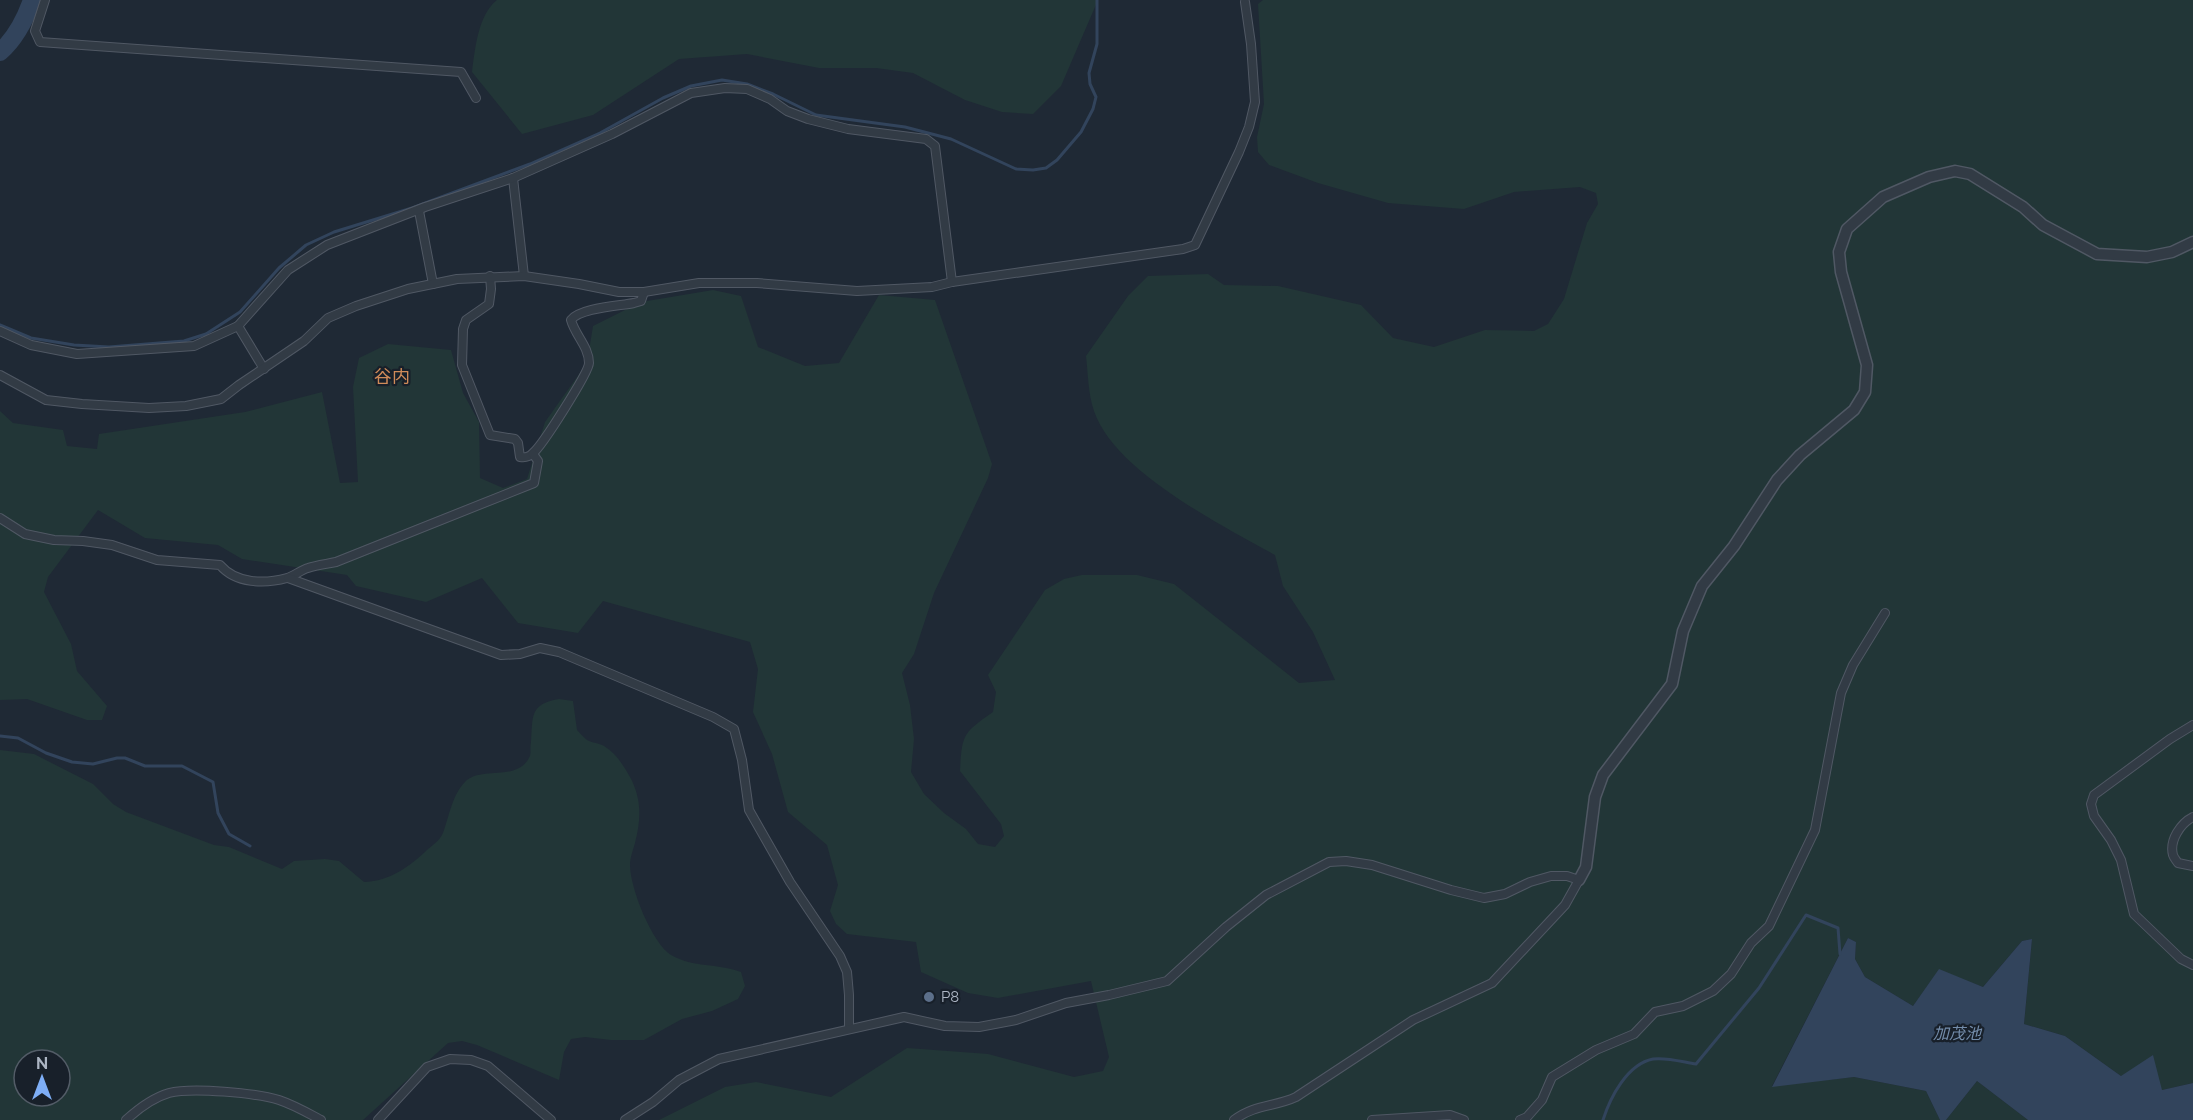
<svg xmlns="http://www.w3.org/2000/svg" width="2193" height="1120" font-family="Raleway,'Noto Sans JP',sans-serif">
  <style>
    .green { fill: #223637; fill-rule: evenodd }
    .water { fill: #32445c }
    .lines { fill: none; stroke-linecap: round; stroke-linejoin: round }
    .stream { stroke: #32445c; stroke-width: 3 }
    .river { stroke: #32445c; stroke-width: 18 }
    .minor-casing { stroke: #505864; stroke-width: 10 }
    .tertiary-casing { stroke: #505864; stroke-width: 13 }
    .minor { stroke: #323b45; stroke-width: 8 }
    .tertiary { stroke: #323b45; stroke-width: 10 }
    .service-dot { fill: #5c6f8a; stroke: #18202a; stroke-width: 2 }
    .labels { text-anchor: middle; stroke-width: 4.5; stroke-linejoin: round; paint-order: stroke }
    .poi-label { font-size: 15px; fill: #acb5c3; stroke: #18202a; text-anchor: start }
    .water-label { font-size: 16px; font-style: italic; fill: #748dab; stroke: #18202a }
    .quarter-label { font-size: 18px; fill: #d08b59; stroke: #18202a }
  </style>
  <rect width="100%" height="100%" fill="#1f2935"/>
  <!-- green -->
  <g class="green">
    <path d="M 497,0 L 1098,0 L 1061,86 L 1033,114 L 1002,112 L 965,100 L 913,73 L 876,68 L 819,68 L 747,54 L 679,59 L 593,115 L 522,134 L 472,72 C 475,49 478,15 497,0 Z"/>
    <path d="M 1263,0 L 2193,0 L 2193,1083 L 2162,1090 L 2121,1076 L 2065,1036 L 2024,1024 L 2032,939 L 2022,941 L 1983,987 L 1939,970 L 1913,1006 L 1865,977 L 1855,959 L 1856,942 L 1848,938 L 1772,1086 L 1854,1077 L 1926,1091 L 1940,1120 L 659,1120 L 725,1087 L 756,1082 L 831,1097 L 907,1048 L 988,1054 L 1074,1077 L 1103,1071 L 1109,1057 L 1091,981 L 998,998 L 968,993 L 921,972 L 916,942 L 847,934 L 836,924 L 830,911 L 838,885 L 827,845 L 788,812 L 772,754 L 753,712 L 758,669 L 750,642 L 603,601 L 578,633 L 518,623 L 482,578 L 426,602 L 356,586 L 347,575 L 242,559 L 218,545 L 145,538 L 98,510 L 48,577 L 44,592 L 71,644 L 77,671 L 107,706 L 102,720 L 87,720 L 27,699 L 0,700 L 0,411 L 13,423 L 63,430 L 67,446 L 97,449 L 99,434 L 245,412 L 322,392 L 340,483 L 358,482 L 353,387 L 359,358 L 388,344 L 451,350 L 463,393 L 479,422 L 480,478 L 503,488 L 527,479 L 545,422 L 587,363 L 593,326 L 641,302 L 713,290 L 741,296 L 758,347 L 805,366 L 839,363 L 879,295 L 935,300 L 992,464 L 988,478 L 934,593 L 914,654 L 902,673 L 910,705 L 914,739 L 911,772 L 924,794 L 944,813 L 966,829 L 978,844 L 995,847 L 1004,836 L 1001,824 L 960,771 C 962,734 963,733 993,712 L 996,692 L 988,675 L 1045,590 L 1064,579 L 1082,575 L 1137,575 L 1174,584 L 1299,683 L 1335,680 L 1313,632 L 1283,586 L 1275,555 C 1221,525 1114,471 1094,411 C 1088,394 1088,373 1086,356 L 1128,296 L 1148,276 L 1208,274 L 1224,285 L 1278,286 L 1361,305 L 1393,338 L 1434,347 L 1485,330 L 1534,331 L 1548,324 L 1564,299 L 1587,223 L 1598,204 L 1596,193 L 1580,187 L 1514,192 L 1464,209 L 1388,203 L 1318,183 L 1269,165 L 1258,152 L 1257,137 L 1264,104 L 1258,4 Z"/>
    <path d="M 559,699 L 573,701 L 577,730 C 580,733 583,737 587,740 C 592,743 599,743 604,746 C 616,753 623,765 630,777 C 642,799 641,820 635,843 C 633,850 630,858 630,865 C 630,888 652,943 671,955 C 694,968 717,963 741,972 L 745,986 L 738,999 L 712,1011 L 682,1019 L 644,1040 L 611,1040 L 585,1037 L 571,1039 L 564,1052 L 559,1080 L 477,1045 L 462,1041 L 448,1043 L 363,1120 L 0,1120 L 0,750 L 34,754 L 93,784 L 113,804 L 126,812 L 214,845 L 229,847 L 282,869 L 294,861 L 325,859 L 339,861 L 364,882 C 390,881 409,867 427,850 C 433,845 440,840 443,833 C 449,817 452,795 465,782 C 481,765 518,783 530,756 C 531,753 530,746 531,742 C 533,717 529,704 559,699 ZM 24,1060 L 60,1060 L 60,1096 L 24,1096 Z"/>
    <path d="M 1977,1081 L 2028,1120 L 1946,1120 Z"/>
  </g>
  <!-- water -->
  <path class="water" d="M 1848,938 L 1856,942 L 1855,959 L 1865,977 L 1913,1006 L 1939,969 L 1983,987 L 2022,941 L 2032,939 L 2024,1024 L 2065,1036 L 2121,1076 L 2153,1055 L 2162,1090 L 2193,1083 L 2193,1120 L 2028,1120 L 1977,1081 L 1946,1120 L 1940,1120 L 1926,1091 L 1854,1077 L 1772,1087 Z"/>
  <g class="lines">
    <!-- stream -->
    <g class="stream">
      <path d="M 0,325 L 31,338 L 74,345 L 109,347 L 184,341 L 206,334 L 240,312 L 279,268 L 306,245 L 334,232 L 412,208 L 530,164 L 600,133 L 663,98 L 691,86 L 722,80 L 747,84 L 773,94 L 816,115 L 905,127 L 951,139 L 1016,169 L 1033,170 L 1046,168 L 1057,160 L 1081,132 L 1093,109 L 1096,97 L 1090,84 L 1089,73 L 1097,44 L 1097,0"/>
      <path d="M 0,736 L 18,738 L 46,753 L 72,762 L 93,764 L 117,758 L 125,758 L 145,766 L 182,766 L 213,782 L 218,813 L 229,834 L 250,846"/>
      <path d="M 1603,1120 C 1610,1098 1627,1064 1653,1059 C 1666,1057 1683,1062 1696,1064 L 1759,988 L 1806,915 L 1838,928 L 1840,954"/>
    </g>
    <!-- river -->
    <path class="river" d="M 0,52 C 16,38 25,20 32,0"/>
    <!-- minor casing -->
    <g class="minor-casing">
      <g id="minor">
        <path d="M 45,0 L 35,31 L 40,42 L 461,72 L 476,98"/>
        <path d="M 513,178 L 524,276"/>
        <path d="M 419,211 L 433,284"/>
        <path d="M 490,276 L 491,289 L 489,304 L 466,320 L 463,329 L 462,365 L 490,435 L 515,439 L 518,443 L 520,457 C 526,458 529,457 533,453 C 542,446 589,372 589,363 C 589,347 575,335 571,320 C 580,308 619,306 634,303 L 641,301 L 644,292"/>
        <path d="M 238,326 L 288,270 L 327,245 L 425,207 L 513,178 L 612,134 L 691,93 L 725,88 L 747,89 L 770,99 L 787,111 L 808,119 L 848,129 L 926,139 L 935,146 L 952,282"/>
        <path d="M 0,331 L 31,345 L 77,354 L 194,346 L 238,326 L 264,369"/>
        <path d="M 0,375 L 46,400 L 82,404 L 149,408 L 186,406 L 221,399 L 239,385 L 304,341 L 328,318 L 356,306 L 408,289 L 457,279 L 524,276 L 579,284 L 619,292 L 644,292 L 699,283 L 757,283 L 857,291 L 932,287 L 952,282 L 1183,249 L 1195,245 L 1239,152 L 1249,127 L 1255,102 L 1251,44 L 1245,2"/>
        <path d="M 0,518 L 25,534 L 54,540 L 83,541 L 112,545 L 157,560 L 220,565 C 236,584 265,584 287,578 C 294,576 301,570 308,568 C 317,565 327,564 336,562 L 534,483 L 538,461 L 533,454"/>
        <path d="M 288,578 L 501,655 L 520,654 L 540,648 L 559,652 L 713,717 L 734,729 L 742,760 L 749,810 L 790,882 L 840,956 L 847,972 L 849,995 L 849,1029"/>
        <path d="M 2193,725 L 2170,739 L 2094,795 L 2091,804 L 2094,816 L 2111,840 L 2121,860 L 2134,914 L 2181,959 L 2193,965"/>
        <path d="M 2193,817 C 2181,823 2169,840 2173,855 C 2174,858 2176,860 2178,863 L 2193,866"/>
        <path d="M 126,1120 C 139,1108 152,1098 169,1093 C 192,1087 256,1093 279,1100 C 294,1105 308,1113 321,1120"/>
        <path d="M 378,1120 L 427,1067 L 450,1059 L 471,1060 L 488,1066 L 551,1120"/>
        <path d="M 625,1120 L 653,1102 L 679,1080 L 719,1059 L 904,1017 L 945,1026 L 979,1027 L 1016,1020 L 1066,1003 L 1109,995 L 1167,981 L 1226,927 L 1266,895 L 1329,862 L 1346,861 L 1372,865 L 1451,890 L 1484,898 L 1505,894 L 1530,882 L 1551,876 L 1567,876 L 1579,880 L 1565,905 L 1492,983 L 1413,1020 L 1296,1097 C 1275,1107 1255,1104 1234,1120"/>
        <path d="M 1372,1120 L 1450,1115 L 1464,1120"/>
        <path d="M 1520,1120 L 1527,1117 L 1542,1100 L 1552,1077 L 1596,1050 L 1634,1034 L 1655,1012 L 1683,1006 L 1713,991 L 1731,974 L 1751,943 L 1769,926 L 1815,830 L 1841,693 L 1853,665 L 1885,613"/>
      </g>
    </g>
    <!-- tertiary casing -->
    <g class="tertiary-casing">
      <path id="tertiary" d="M 1579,880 L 1586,867 L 1595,797 L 1603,775 L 1672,684 L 1683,631 L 1702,586 L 1734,546 L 1777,480 L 1800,455 L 1854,410 L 1865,392 L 1867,365 L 1841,272 L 1839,252 L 1847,229 L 1883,197 L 1929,177 L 1955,171 L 1970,174 L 2023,207 L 2043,225 L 2097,254 L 2147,257 L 2172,252 L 2193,242"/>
    </g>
    <!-- minor -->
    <use href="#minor" class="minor"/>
    <!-- tertiary -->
    <use href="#tertiary" class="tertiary"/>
  </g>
  <!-- markers -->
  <circle class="service-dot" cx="929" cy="997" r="6"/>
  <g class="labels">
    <!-- poi labels -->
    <g class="poi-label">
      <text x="941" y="1002">P8</text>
    </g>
    <!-- water labels -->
    <g class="water-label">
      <text x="1957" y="1039">加茂池</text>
    </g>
    <!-- quarter labels -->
    <g class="quarter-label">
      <text x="392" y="383">谷内</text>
    </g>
  </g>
  <!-- north arrow -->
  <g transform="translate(42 1078)"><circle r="28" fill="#18202a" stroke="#535c67" stroke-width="1.5"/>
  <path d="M0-4.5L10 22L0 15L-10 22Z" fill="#7eaef6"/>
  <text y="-9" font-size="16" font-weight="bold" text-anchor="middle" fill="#acb5c3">N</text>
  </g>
</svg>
